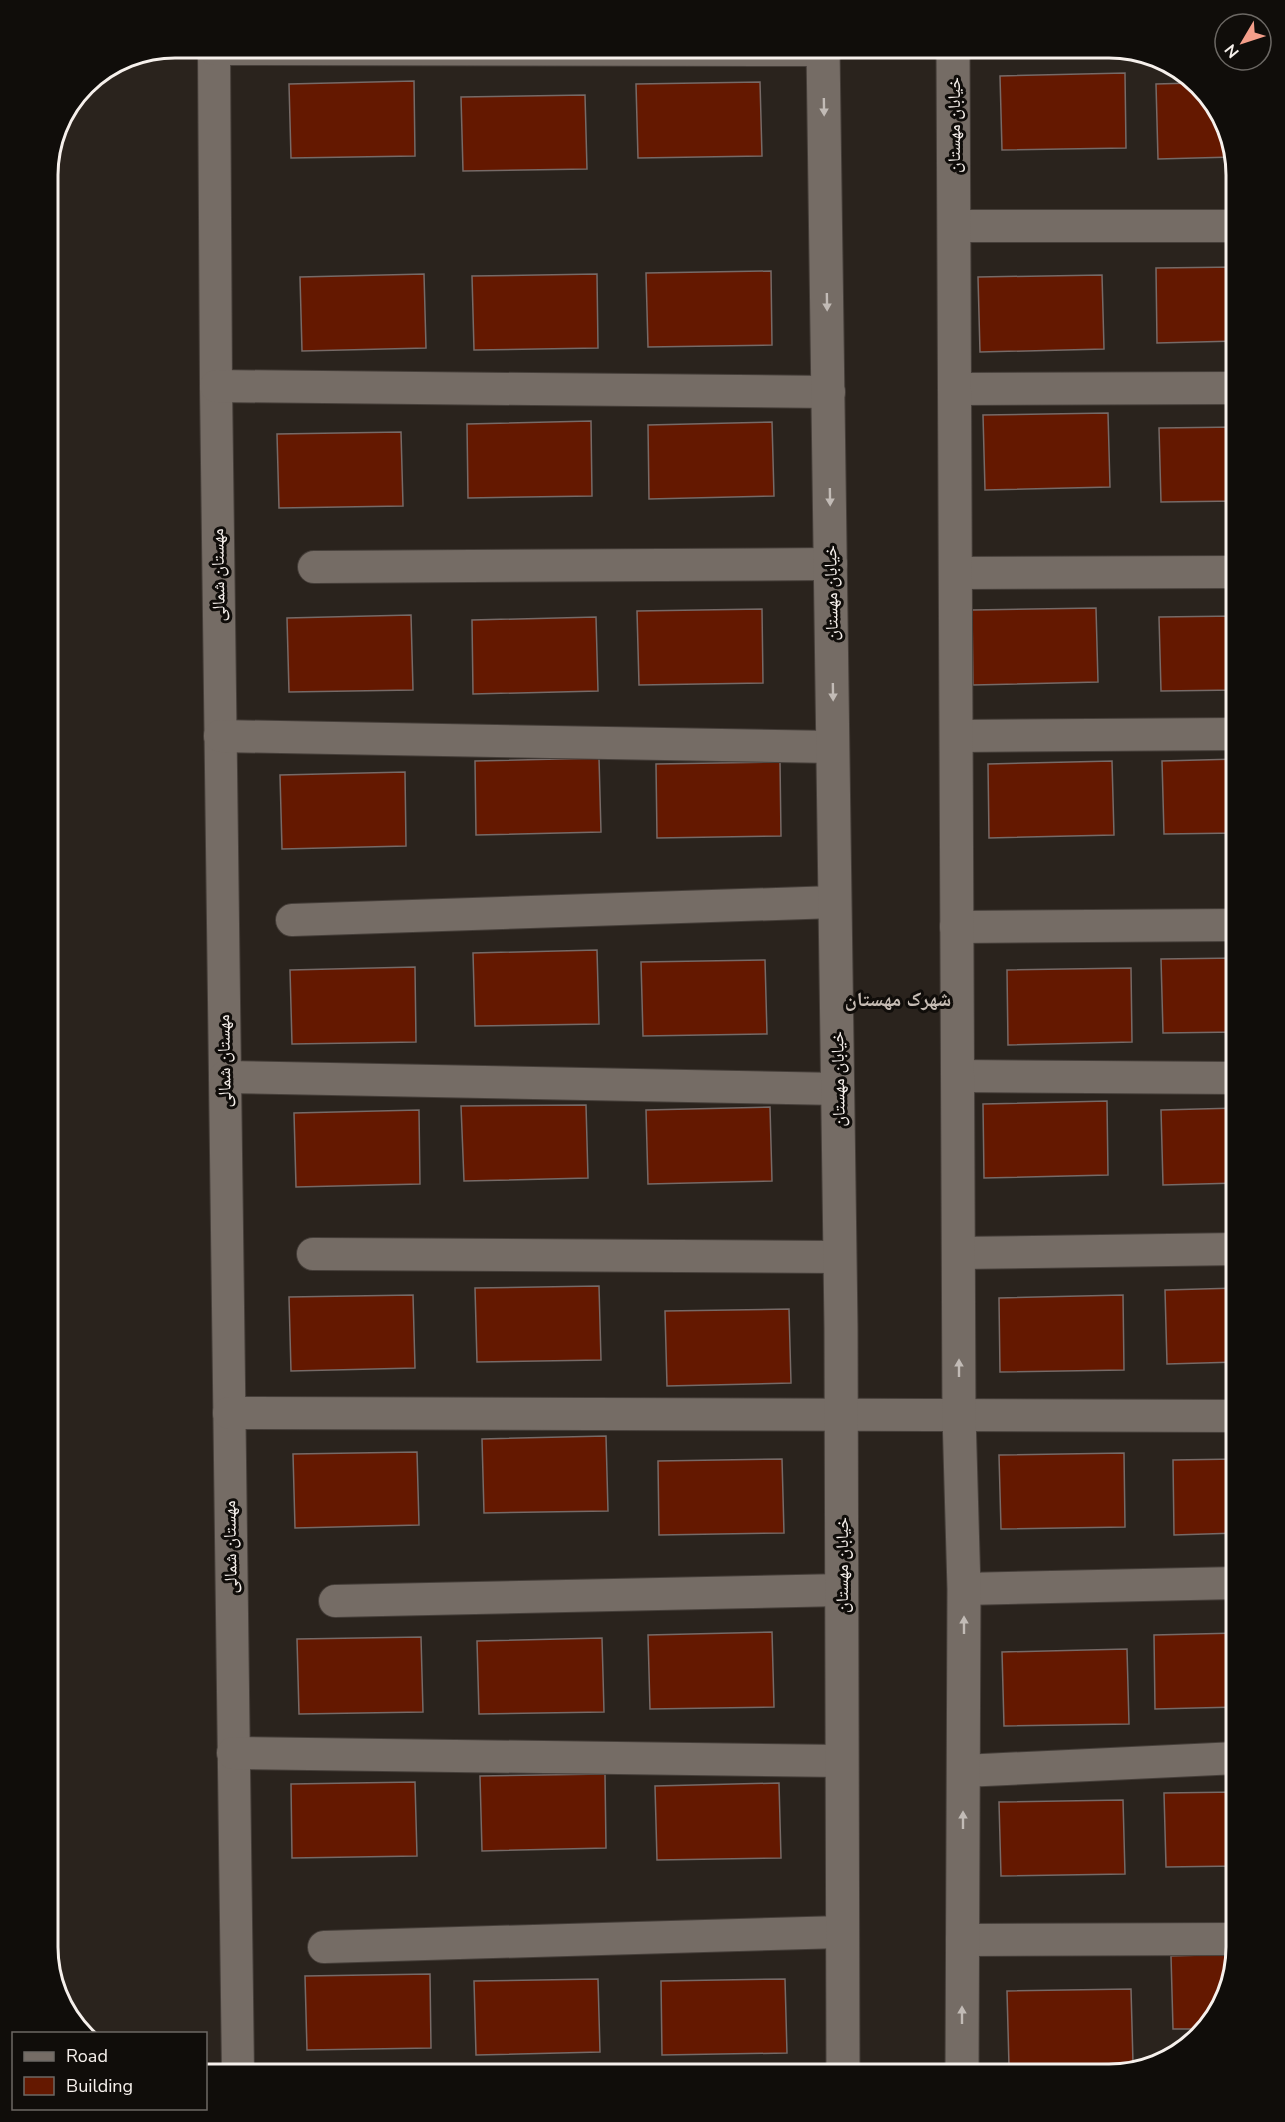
<svg xmlns="http://www.w3.org/2000/svg" width="1285" height="2122" font-family="'Nunito Sans','Noto Naskh Arabic',sans-serif">
  <style>
    .building { fill: #641800; stroke: #766a67; stroke-width: 1.5 }
    .lines { fill: none; stroke-linecap: round; stroke-linejoin: round }
    .minor-casing { stroke: #453e39; stroke-width: 34 }
    .tertiary-casing { stroke: #453e39; stroke-width: 35 }
    .minor { stroke: #756c65; stroke-width: 32 }
    .tertiary { stroke: #756c65; stroke-width: 33 }
    .oneway { fill: #c2bbb6 }
    .labels { text-anchor: middle; stroke-width: 6; stroke-linejoin: round; paint-order: stroke }
    .street-label { font-size: 18px; fill: #f6f0ec; stroke: #100d0a }
    .neighbourhood-label { font-size: 20px; font-weight: bold; fill: #c6bcb4; stroke: #100d0a }
    .rim { fill: none; stroke: #f6f0ec; stroke-width: 3 }
  </style>
  <rect width="100%" height="100%" fill="#2a231d"/>
  <!-- building -->
  <g class="building">
    <path d="M 1125,73 L 1126,148 L 1002,150 L 1000,76 Z"/>
    <path d="M 414,81 L 415,156 L 291,158 L 289,84 Z"/>
    <path d="M 760,82 L 762,156 L 638,158 L 636,84 Z"/>
    <path d="M 1193,83 L 1224,119 L 1233,157 L 1158,159 L 1156,84 Z"/>
    <path d="M 585,95 L 587,169 L 463,171 L 461,97 Z"/>
    <path d="M 1237,267 L 1237,341 L 1157,343 L 1156,268 Z"/>
    <path d="M 771,271 L 772,345 L 648,347 L 646,273 Z"/>
    <path d="M 424,274 L 426,348 L 302,351 L 300,277 Z"/>
    <path d="M 597,274 L 598,348 L 474,350 L 472,276 Z"/>
    <path d="M 1102,275 L 1104,349 L 980,352 L 978,277 Z"/>
    <path d="M 1108,413 L 1110,487 L 985,490 L 983,415 Z"/>
    <path d="M 591,421 L 592,496 L 468,498 L 467,424 Z"/>
    <path d="M 772,422 L 774,496 L 649,499 L 648,425 Z"/>
    <path d="M 1237,427 L 1237,501 L 1161,502 L 1159,428 Z"/>
    <path d="M 401,432 L 403,506 L 279,508 L 277,434 Z"/>
    <path d="M 1096,608 L 1098,682 L 973,685 L 972,610 Z"/>
    <path d="M 762,609 L 763,683 L 639,685 L 637,611 Z"/>
    <path d="M 411,615 L 413,690 L 289,692 L 287,618 Z"/>
    <path d="M 1237,616 L 1237,690 L 1161,691 L 1159,617 Z"/>
    <path d="M 596,617 L 598,691 L 473,694 L 472,620 Z"/>
    <path d="M 599,758 L 601,832 L 476,835 L 475,761 Z"/>
    <path d="M 1237,759 L 1237,833 L 1164,834 L 1162,761 Z"/>
    <path d="M 1112,761 L 1114,835 L 989,838 L 988,764 Z"/>
    <path d="M 780,762 L 781,836 L 657,838 L 656,764 Z"/>
    <path d="M 405,772 L 406,846 L 282,849 L 280,775 Z"/>
    <path d="M 597,950 L 599,1024 L 475,1026 L 473,953 Z"/>
    <path d="M 1237,958 L 1237,1032 L 1163,1033 L 1161,959 Z"/>
    <path d="M 765,960 L 767,1034 L 643,1036 L 641,962 Z"/>
    <path d="M 415,967 L 416,1042 L 292,1044 L 290,970 Z"/>
    <path d="M 1131,968 L 1132,1042 L 1008,1045 L 1007,970 Z"/>
    <path d="M 1107,1101 L 1108,1175 L 984,1178 L 983,1104 Z"/>
    <path d="M 586,1105 L 588,1178 L 464,1181 L 461,1106 Z"/>
    <path d="M 770,1107 L 772,1181 L 648,1184 L 646,1110 Z"/>
    <path d="M 1237,1108 L 1237,1183 L 1163,1185 L 1161,1110 Z"/>
    <path d="M 419,1110 L 420,1184 L 296,1187 L 294,1113 Z"/>
    <path d="M 599,1286 L 601,1360 L 477,1362 L 475,1288 Z"/>
    <path d="M 1237,1288 L 1237,1362 L 1167,1364 L 1165,1290 Z"/>
    <path d="M 413,1295 L 415,1368 L 291,1371 L 289,1297 Z"/>
    <path d="M 1123,1295 L 1124,1370 L 1000,1372 L 999,1298 Z"/>
    <path d="M 789,1309 L 791,1383 L 667,1386 L 665,1311 Z"/>
    <path d="M 606,1436 L 608,1511 L 484,1513 L 482,1439 Z"/>
    <path d="M 417,1452 L 419,1525 L 295,1528 L 293,1454 Z"/>
    <path d="M 1124,1453 L 1125,1527 L 1001,1529 L 999,1455 Z"/>
    <path d="M 782,1459 L 784,1533 L 659,1535 L 658,1461 Z"/>
    <path d="M 1237,1459 L 1237,1533 L 1174,1535 L 1173,1460 Z"/>
    <path d="M 772,1632 L 774,1707 L 650,1709 L 648,1635 Z"/>
    <path d="M 1237,1633 L 1237,1707 L 1155,1709 L 1154,1635 Z"/>
    <path d="M 421,1637 L 423,1712 L 299,1714 L 297,1639 Z"/>
    <path d="M 602,1638 L 604,1712 L 479,1714 L 477,1641 Z"/>
    <path d="M 1127,1649 L 1129,1724 L 1004,1726 L 1002,1652 Z"/>
    <path d="M 605,1774 L 606,1848 L 482,1851 L 480,1776 Z"/>
    <path d="M 415,1782 L 417,1856 L 292,1858 L 291,1784 Z"/>
    <path d="M 779,1783 L 781,1858 L 657,1860 L 655,1786 Z"/>
    <path d="M 1237,1792 L 1237,1866 L 1166,1867 L 1164,1793 Z"/>
    <path d="M 1123,1800 L 1125,1874 L 1001,1876 L 999,1802 Z"/>
    <path d="M 1235,1954 L 1216,2017 L 1203,2029 L 1173,2029 L 1171,1956 Z"/>
    <path d="M 430,1974 L 431,2048 L 307,2050 L 305,1976 Z"/>
    <path d="M 598,1979 L 600,2052 L 476,2055 L 474,1981 Z"/>
    <path d="M 785,1979 L 787,2053 L 662,2055 L 661,1981 Z"/>
    <path d="M 1131,1989 L 1133,2063 L 1009,2066 L 1007,1991 Z"/>
  </g>
  <g class="lines">
    <!-- minor casing -->
    <g class="minor-casing">
      <g id="minor">
        <path d="M 214,48 L 216,386 L 238,2074"/>
        <path d="M 214,49 L 823,50"/>
        <path d="M 954,226 L 1237,226"/>
        <path d="M 216,386 L 829,392"/>
        <path d="M 955,389 L 1237,388"/>
        <path d="M 314,567 L 831,564"/>
        <path d="M 955,573 L 1237,572"/>
        <path d="M 220,736 L 833,747"/>
        <path d="M 956,736 L 1237,734"/>
        <path d="M 292,920 L 835,902"/>
        <path d="M 956,927 L 1237,925"/>
        <path d="M 958,1076 L 1237,1078"/>
        <path d="M 225,1077 L 838,1089"/>
        <path d="M 958,1253 L 1237,1249"/>
        <path d="M 313,1254 L 840,1257"/>
        <path d="M 229,1413 L 1237,1416"/>
        <path d="M 964,1589 L 1237,1583"/>
        <path d="M 335,1601 L 842,1590"/>
        <path d="M 233,1753 L 842,1761"/>
        <path d="M 963,1771 L 1237,1758"/>
        <path d="M 962,1940 L 1237,1939"/>
        <path d="M 324,1947 L 842,1932"/>
      </g>
    </g>
    <!-- tertiary casing -->
    <g class="tertiary-casing">
      <g id="tertiary">
        <path d="M 823,48 L 841,1328 L 843,2074"/>
        <path d="M 953,48 L 959,1415 L 964,1589 L 962,2074"/>
      </g>
    </g>
    <!-- minor -->
    <use href="#minor" class="minor"/>
    <!-- tertiary -->
    <use href="#tertiary" class="tertiary"/>
  </g>
  <!-- one-way arrows -->
  <defs><path id="oneway-solid" d="M-6-.8H1V-3.2L6.5 0L1 3.2V.8H-6Z" transform="scale(1.5)"/></defs>
  <g class="oneway">
    <use href="#oneway-solid" transform="translate(824 107) rotate(89)"/>
    <use href="#oneway-solid" transform="translate(827 302) rotate(89)"/>
    <use href="#oneway-solid" transform="translate(830 497) rotate(89)"/>
    <use href="#oneway-solid" transform="translate(833 692) rotate(89)"/>
    <use href="#oneway-solid" transform="translate(959 1368) rotate(-90)"/>
    <use href="#oneway-solid" transform="translate(964 1625) rotate(-90)"/>
    <use href="#oneway-solid" transform="translate(963 1820) rotate(-90)"/>
    <use href="#oneway-solid" transform="translate(962 2015) rotate(-90)"/>
  </g>
  <g class="labels">
    <!-- street labels -->
    <g class="street-label">
      <text transform="translate(954 125) rotate(-90)" y="6">خیابان مهستان</text>
      <text transform="translate(218 575) rotate(-91)" y="6">مهستان شمالی</text>
      <text transform="translate(831 593) rotate(-91)" y="6">خیابان مهستان</text>
      <text transform="translate(224 1061) rotate(-91)" y="6">مهستان شمالی</text>
      <text transform="translate(838 1079) rotate(-91)" y="6">خیابان مهستان</text>
      <text transform="translate(230 1547) rotate(-91)" y="6">مهستان شمالی</text>
      <text transform="translate(842 1565) rotate(-90)" y="6">خیابان مهستان</text>
    </g>
    <!-- neighbourhood labels -->
    <g class="neighbourhood-label">
      <text x="898" y="1006">شهرک مهستان</text>
    </g>
  </g>
  <!-- crop -->
  <path d="M0 0H1285V2122H0ZM175 58H1109A117 117 0 0 1 1226 175V1947A117 117 0 0 1 1109 2064H175A117 117 0 0 1 58 1947V175A117 117 0 0 1 175 58Z" fill="#100d0a" fill-rule="evenodd"/>
  <path class="rim" d="M175 58H1109A117 117 0 0 1 1226 175V1947A117 117 0 0 1 1109 2064H175A117 117 0 0 1 58 1947V175A117 117 0 0 1 175 58Z"/>
  <!-- legend -->
  <rect x="12" y="2032" width="195" height="78" fill="#100d0a" stroke="#6c6864" stroke-width="1.5"/>
  <rect x="24" y="2052" width="30" height="9" fill="#756c65" stroke="#6c6864" stroke-width="1.5"/>
  <text x="66" y="2062" font-size="18" fill="#f6f0ec">Road</text>
  <rect x="24" y="2077" width="30" height="18" fill="#641800" stroke="#6c6864" stroke-width="1.5"/>
  <text x="66" y="2092" font-size="18" fill="#f6f0ec">Building</text>
  <!-- north arrow -->
  <g transform="translate(1243 42) rotate(231)"><circle r="28" fill="#100d0a" stroke="#6c6864" stroke-width="1.5"/>
  <path d="M0-4.5L10 22L0 15L-10 22Z" fill="#f49e8a"/>
  <text y="-9" font-size="16" font-weight="bold" text-anchor="middle" fill="#f6f0ec">N</text>
  </g>
</svg>
